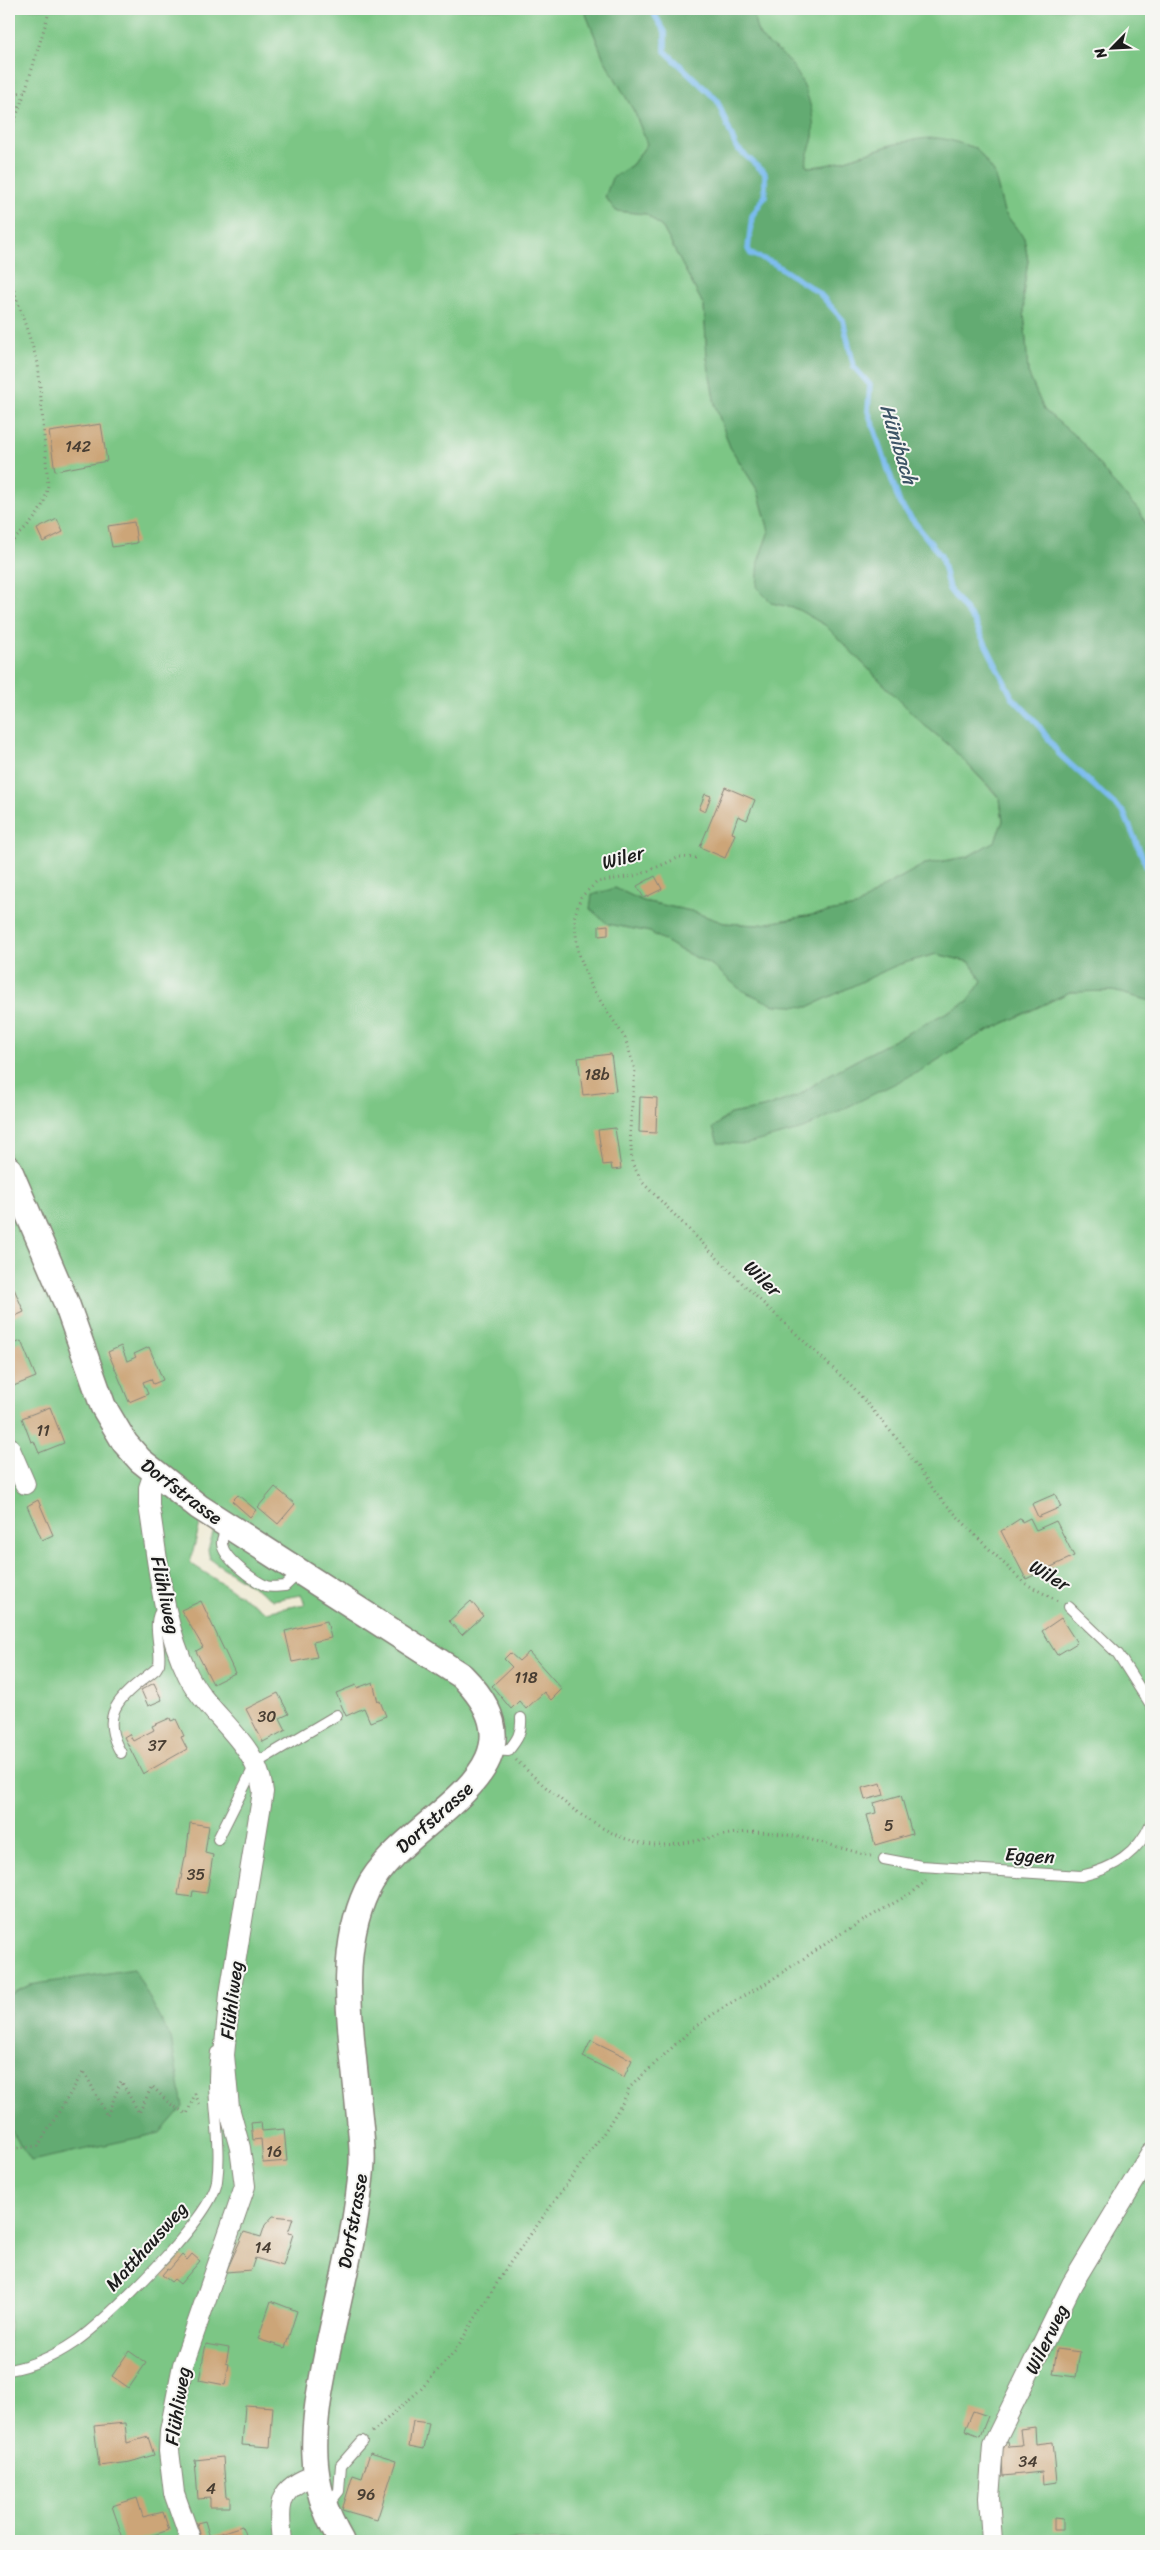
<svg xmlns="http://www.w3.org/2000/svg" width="1160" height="2550" font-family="Sriracha,sans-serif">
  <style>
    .green { fill: #7bc685; stroke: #4c7150; fill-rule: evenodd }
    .forest { fill: #64ab72; stroke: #406447 }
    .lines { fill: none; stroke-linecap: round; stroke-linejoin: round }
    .stream { stroke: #7abbef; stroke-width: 5.5 }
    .building { fill: #cca578 }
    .service-casing { stroke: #868479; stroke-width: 12 }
    .minor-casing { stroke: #868479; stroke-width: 22 }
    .tertiary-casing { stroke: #868479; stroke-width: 28 }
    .path { stroke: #868479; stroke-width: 3; stroke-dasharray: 1 4; stroke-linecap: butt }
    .service { stroke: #fff; stroke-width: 10 }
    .minor { stroke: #fff; stroke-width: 20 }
    .tertiary { stroke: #fff; stroke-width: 25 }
    .labels { text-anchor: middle; stroke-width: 4; stroke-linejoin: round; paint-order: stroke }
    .number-label { font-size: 16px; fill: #483e33 }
    .street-label { font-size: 19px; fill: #1c1c1c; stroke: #f6f6f2 }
    .water-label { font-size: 20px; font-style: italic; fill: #3d5466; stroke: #f6f6f2 }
  </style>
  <rect width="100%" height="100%" fill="#f6f6f2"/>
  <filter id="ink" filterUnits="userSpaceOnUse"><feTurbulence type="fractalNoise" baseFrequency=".02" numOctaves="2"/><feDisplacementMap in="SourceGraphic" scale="10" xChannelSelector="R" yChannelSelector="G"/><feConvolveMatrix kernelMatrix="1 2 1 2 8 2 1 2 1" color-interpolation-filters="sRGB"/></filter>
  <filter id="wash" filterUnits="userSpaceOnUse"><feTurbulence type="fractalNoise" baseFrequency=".0096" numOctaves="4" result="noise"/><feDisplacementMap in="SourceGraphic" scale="20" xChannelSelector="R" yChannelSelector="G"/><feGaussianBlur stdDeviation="1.12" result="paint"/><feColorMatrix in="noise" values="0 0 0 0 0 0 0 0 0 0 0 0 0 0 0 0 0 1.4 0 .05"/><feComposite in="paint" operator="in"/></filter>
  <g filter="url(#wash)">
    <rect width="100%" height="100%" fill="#efebd6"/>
    <!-- green -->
    <g class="green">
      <path d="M 9,9 L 584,9 L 604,59 L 635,113 L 647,144 L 632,165 L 612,178 L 616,211 L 646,214 L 663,228 L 704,306 L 707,358 L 715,405 L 730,447 L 758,491 L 769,531 L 759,559 L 772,603 L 797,609 L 825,625 L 923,724 L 949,745 L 1000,799 L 1003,821 L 995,841 L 967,857 L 925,864 L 885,886 L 856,907 L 757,925 L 724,923 L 691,911 L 643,901 L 615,888 L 608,924 L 650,932 L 678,949 L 712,965 L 741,990 L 808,1007 L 897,965 L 936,954 L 970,962 L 982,981 L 968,1001 L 825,1077 L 798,1096 L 763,1108 L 730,1114 L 713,1128 L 920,1071 L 973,1038 L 1070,992 L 1113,991 L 1151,1001 L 1151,2541 L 9,2541 L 9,2127 L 31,2160 L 30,1985 L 9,1995 ZM 201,1520 L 214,1529 L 208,1550 L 210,1559 L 273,1600 L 301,1595 L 305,1604 L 266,1612 L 190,1563 Z"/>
      <path d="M 754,9 L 1151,9 L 1151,535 L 1140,512 L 1111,480 L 1081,441 L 1044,410 L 1028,373 L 1023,294 L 1028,261 L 1024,238 L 1004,212 L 994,172 L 936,138 L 894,144 L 827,166 L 807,167 L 806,156 L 813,137 L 790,63 L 763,41 L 754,24 Z"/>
    </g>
    <!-- forest -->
    <g class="forest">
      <path d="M 584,9 L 754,9 C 754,47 772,40 791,64 C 805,81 816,115 813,137 C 811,148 805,155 807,167 C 849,166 890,138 935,138 C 948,138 964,145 976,148 L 994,172 L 1004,212 L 1024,238 L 1028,261 L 1023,294 L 1028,373 L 1044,410 L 1081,441 L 1111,480 L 1140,512 L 1151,535 L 1151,1001 L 1113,991 L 1070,992 L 973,1038 L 920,1071 L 803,1129 L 747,1144 L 718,1143 L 713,1128 L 730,1114 L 763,1108 L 798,1096 L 825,1077 L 968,1001 L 982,981 L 970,962 L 936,954 L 897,965 L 808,1007 L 774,1005 L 741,990 L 712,965 L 678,949 L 650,932 L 608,924 L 590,909 L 592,895 L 615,888 L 643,901 L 691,911 L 724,923 L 757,925 L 856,907 L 885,886 L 925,864 L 967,857 L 995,841 L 1003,821 L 1000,798 L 949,745 L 923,724 L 825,625 L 797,609 L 772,603 L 757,588 L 759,559 L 769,531 L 758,491 L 730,447 L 715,405 L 707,358 L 704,306 L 663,228 L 646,214 L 616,211 L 605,197 L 612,178 L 632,165 L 647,144 L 635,113 L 604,59 Z"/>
      <path d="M 134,1969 L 171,2038 L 183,2107 L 160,2133 L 31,2161 L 9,2127 L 9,1995 L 30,1985 Z"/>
    </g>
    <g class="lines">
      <!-- stream -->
      <path class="stream" d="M 651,9 L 665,32 L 665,51 L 717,100 L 736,147 L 765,173 L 765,196 L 752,216 L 748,249 L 751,254 L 773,263 L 819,293 L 843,320 L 854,367 L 870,385 L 868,411 L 900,504 L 941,556 L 949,589 L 974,621 L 1012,697 L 1037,723 L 1059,754 L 1124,813 L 1151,877"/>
    </g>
    <g id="blocks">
      <!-- building -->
      <g class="building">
        <path d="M 101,424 L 107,461 L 55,471 L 49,432 Z"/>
        <path d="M 57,519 L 63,532 L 43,542 L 37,529 Z"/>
        <path d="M 134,522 L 137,543 L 112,547 L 108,526 Z"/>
        <path d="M 725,787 L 755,800 L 747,820 L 738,816 L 732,833 L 735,834 L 725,858 L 700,847 Z"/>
        <path d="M 705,794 L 711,796 L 705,812 L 699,809 Z"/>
        <path d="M 655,876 L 662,889 L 644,898 L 637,886 Z"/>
        <path d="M 608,925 L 608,935 L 599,936 L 599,926 Z"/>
        <path d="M 611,1054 L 616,1091 L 583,1095 L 578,1058 Z"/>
        <path d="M 640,1097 L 657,1098 L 656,1133 L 639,1132 Z"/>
        <path d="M 615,1128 L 621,1169 L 612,1170 L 611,1164 L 603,1165 L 598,1130 Z"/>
        <path d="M 9,1277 L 24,1312 L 9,1319 Z"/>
        <path d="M 21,1341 L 36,1377 L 11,1387 L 9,1346 Z"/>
        <path d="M 121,1346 L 127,1361 L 136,1357 L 134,1354 L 149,1347 L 163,1380 L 153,1384 L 151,1379 L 143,1382 L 148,1394 L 129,1402 L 108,1352 Z"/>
        <path d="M 50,1407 L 64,1443 L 39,1453 L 34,1441 L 31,1442 L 22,1418 Z"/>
        <path d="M 275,1487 L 295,1504 L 278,1524 L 258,1507 Z"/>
        <path d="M 1055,1494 L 1061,1507 L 1038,1517 L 1032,1504 Z"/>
        <path d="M 238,1495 L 256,1510 L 250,1517 L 232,1501 Z"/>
        <path d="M 38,1500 L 53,1535 L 42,1540 L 27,1506 Z"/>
        <path d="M 1021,1518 L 1022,1522 L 1030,1518 L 1036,1530 L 1056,1521 L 1074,1556 L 1026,1579 L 1001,1531 Z"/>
        <path d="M 201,1601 L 235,1673 L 213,1684 L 196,1651 L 203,1647 L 181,1610 Z"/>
        <path d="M 471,1601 L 483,1616 L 462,1635 L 449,1621 Z"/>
        <path d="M 1061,1618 L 1077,1643 L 1057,1655 L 1042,1631 Z"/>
        <path d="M 327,1621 L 331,1638 L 313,1642 L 317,1657 L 292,1662 L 285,1631 Z"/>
        <path d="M 529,1652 L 562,1689 L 551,1700 L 544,1692 L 526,1709 L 519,1701 L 511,1709 L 492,1686 L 512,1667 L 504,1659 L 510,1653 L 519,1661 Z"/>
        <path d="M 373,1682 L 378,1702 L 380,1701 L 386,1716 L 370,1722 L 364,1708 L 346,1716 L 336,1693 L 356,1685 L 357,1688 Z"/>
        <path d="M 154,1683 L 162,1700 L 148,1706 L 141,1690 Z"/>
        <path d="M 278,1693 L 289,1714 L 280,1718 L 286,1730 L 263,1742 L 246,1709 Z"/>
        <path d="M 170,1718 L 171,1721 L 176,1719 L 184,1736 L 181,1737 L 187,1749 L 143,1774 L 124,1737 L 129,1734 L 133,1741 L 154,1730 L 152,1726 Z"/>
        <path d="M 881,1783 L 884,1795 L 865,1800 L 862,1788 Z"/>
        <path d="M 901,1795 L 912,1834 L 875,1845 L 867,1815 L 876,1813 L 874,1803 Z"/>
        <path d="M 190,1823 L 209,1826 L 205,1853 L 213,1855 L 207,1893 L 193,1891 L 192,1897 L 178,1895 L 185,1857 L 186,1857 Z"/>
        <path d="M 591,2040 L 632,2060 L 624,2077 L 583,2057 Z"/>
        <path d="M 261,2122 L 262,2131 L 284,2129 L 287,2161 L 263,2163 L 261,2139 L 253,2140 L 251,2123 Z"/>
        <path d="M 273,2216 L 293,2218 L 288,2233 L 293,2234 L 283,2266 L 255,2258 L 251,2270 L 226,2272 L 244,2232 L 261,2237 L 265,2225 Z"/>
        <path d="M 192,2254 L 200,2261 L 180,2284 L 174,2279 L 171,2282 L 162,2275 L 167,2269 L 169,2270 L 182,2255 L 187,2260 Z"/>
        <path d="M 271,2301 L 297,2311 L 285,2348 L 258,2339 Z"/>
        <path d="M 206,2344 L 229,2348 L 226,2363 L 229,2364 L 225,2385 L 199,2380 Z"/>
        <path d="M 1057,2349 L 1080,2352 L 1076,2377 L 1053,2374 Z"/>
        <path d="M 129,2351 L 146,2363 L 129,2388 L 112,2376 Z"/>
        <path d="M 245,2405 L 273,2407 L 270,2447 L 242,2445 Z"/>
        <path d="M 973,2411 L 988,2416 L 980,2436 L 965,2430 Z"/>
        <path d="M 413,2421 L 429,2423 L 424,2449 L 409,2446 Z"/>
        <path d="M 125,2423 L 127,2443 L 148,2437 L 154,2455 L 130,2462 L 99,2466 L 94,2426 Z"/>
        <path d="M 1035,2427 L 1036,2444 L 1053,2442 L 1057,2482 L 1043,2484 L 1042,2472 L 1003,2476 L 1001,2442 L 1008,2441 L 1009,2447 L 1022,2446 L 1020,2429 Z"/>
        <path d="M 370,2453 L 396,2461 L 377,2520 L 342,2510 L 353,2475 L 362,2478 Z"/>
        <path d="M 223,2457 L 226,2497 L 230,2497 L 230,2507 L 210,2507 L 210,2498 L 198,2499 L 195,2460 Z"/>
        <path d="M 137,2498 L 143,2517 L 163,2512 L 169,2530 L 135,2541 L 124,2541 L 112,2506 Z"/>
        <path d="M 1054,2518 L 1063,2519 L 1063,2530 L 1054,2530 Z"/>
        <path d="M 205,2521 L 211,2541 L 202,2541 L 197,2523 Z"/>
        <path d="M 242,2526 L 247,2541 L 216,2541 L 214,2535 Z"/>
      </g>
    </g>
  </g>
  <g filter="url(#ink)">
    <use href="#blocks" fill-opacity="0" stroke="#868479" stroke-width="1"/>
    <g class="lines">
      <!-- service casing -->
      <g class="service-casing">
        <g id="service">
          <path d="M 229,1527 C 225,1532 221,1538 222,1544 C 224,1559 253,1580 266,1586 C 272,1588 279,1586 285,1586 L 300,1572"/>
          <path d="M 1069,1607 L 1118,1654 L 1151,1706"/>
          <path d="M 491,1750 L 508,1751 C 517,1740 522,1733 521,1718"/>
          <path d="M 121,1753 C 96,1710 125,1694 156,1669 L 159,1664 C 162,1647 150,1621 163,1608"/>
          <path d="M 218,1839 L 256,1763 L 337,1715"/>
          <path d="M 884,1859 L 921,1866 L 1081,1876 C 1113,1869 1138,1854 1151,1823"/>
          <path d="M 9,2370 C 32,2366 56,2355 75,2342 C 107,2320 213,2217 217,2181 C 223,2138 209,2095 216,2052"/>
          <path d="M 326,2507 L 339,2491 L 341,2465 L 362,2441"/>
          <path d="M 1149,2541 L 1151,2541"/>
        </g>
      </g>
      <!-- minor casing -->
      <g class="minor-casing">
        <g id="minor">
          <path d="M 9,1447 L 25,1484"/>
          <path d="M 154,1473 L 149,1488 L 149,1505 C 158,1562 162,1622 188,1675 C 209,1717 258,1742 263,1792 L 230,1994 L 224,2055 L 229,2108 L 240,2148 L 245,2186 L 183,2365 L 170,2431 L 169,2451 L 174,2493 L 191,2541"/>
          <path d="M 282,2541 C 278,2504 277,2487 317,2475"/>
          <path d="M 992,2541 L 989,2498 L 993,2445 L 1072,2284 L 1151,2153"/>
        </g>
      </g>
      <!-- tertiary casing -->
      <g class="tertiary-casing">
        <path id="tertiary" d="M 9,1169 L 66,1302 L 103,1406 L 125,1443 L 140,1460 L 199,1507 L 462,1676 C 559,1773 402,1816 367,1890 C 336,1956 352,2034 358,2103 C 360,2123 363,2144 362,2164 C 357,2226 341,2288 328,2349 C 321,2384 313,2421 315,2457 C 316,2487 326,2515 341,2541"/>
      </g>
      <!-- path -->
      <g class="path">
        <path d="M 9,94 L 25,92"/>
        <path d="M 9,136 L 25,92 L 50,9"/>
        <path d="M 9,276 L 38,363 L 48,484 C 45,512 29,526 9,544"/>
        <path d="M 696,858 L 680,857 L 639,875 L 597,882 L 581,897 L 574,918 L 578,951 L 590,985 L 625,1038 L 635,1070 L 630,1129 L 632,1163 L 643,1183 L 746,1287 L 853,1387 L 903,1446 L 938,1496 L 980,1540 L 1024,1583 L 1058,1601"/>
        <path d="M 516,1760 C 551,1793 606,1843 655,1845 C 684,1846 710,1836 738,1833 C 784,1828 827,1845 871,1856"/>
        <path d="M 9,2136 L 17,2148 L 38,2146 L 84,2071 L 107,2116 L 121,2081 L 139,2113 L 152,2086 L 170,2104 L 187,2114 L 195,2094 L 200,2105"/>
        <path d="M 9,2145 L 17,2148"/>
        <path d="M 372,2432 L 421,2389 L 455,2351 L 507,2267 L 605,2131 L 623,2102 L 629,2088 L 693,2028 L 727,2005 L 765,1984 L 842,1933 L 913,1892 L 926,1881"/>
      </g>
      <!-- service -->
      <use href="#service" class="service"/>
      <!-- minor -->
      <use href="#minor" class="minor"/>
      <!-- tertiary -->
      <use href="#tertiary" class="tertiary"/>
    </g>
  </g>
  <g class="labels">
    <!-- number labels -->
    <g class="number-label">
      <text x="78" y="452">142</text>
      <text x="597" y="1080">18b</text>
      <text x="43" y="1436">11</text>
      <text x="526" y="1683">118</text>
      <text x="267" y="1722">30</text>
      <text x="157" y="1751">37</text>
      <text x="889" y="1831">5</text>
      <text x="196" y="1880">35</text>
      <text x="274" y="2157">16</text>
      <text x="263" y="2253">14</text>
      <text x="1028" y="2467">34</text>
      <text x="211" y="2494">4</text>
      <text x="366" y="2500">96</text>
    </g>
    <!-- street labels -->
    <g class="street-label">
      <text transform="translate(623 857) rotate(-15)" y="7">Wiler</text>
      <text transform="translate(763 1278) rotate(44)" y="7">Wiler</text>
      <text transform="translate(182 1491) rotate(37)" y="7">Dorfstrasse</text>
      <text transform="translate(1050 1575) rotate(31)" y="7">Wiler</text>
      <text transform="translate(166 1595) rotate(78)" y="7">Flühliweg</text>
      <text transform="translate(434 1817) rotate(-42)" y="7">Dorfstrasse</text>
      <text transform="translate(1030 1855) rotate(4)" y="7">Eggen</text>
      <text transform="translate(231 2000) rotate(-83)" y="7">Flühliweg</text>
      <text transform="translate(352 2221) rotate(-80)" y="7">Dorfstrasse</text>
      <text transform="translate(146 2246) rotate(-48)" y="7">Matthausweg</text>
      <text transform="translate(1046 2339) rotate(-64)" y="7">Wilerweg</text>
      <text transform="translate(177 2406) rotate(-81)" y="7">Flühliweg</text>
    </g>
    <!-- water labels -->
    <g class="water-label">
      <text transform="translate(899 444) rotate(73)" y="7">Hünibach</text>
    </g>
  </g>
  <!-- margin -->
  <rect width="1160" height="2550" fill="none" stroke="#f6f6f2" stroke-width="30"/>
  <!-- north arrow -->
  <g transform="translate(1112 48) rotate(246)" stroke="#f6f6f2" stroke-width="4" paint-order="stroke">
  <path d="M0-4L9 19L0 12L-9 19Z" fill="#1c1c1c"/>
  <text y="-8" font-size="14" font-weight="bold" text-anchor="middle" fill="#1c1c1c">N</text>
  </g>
</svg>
